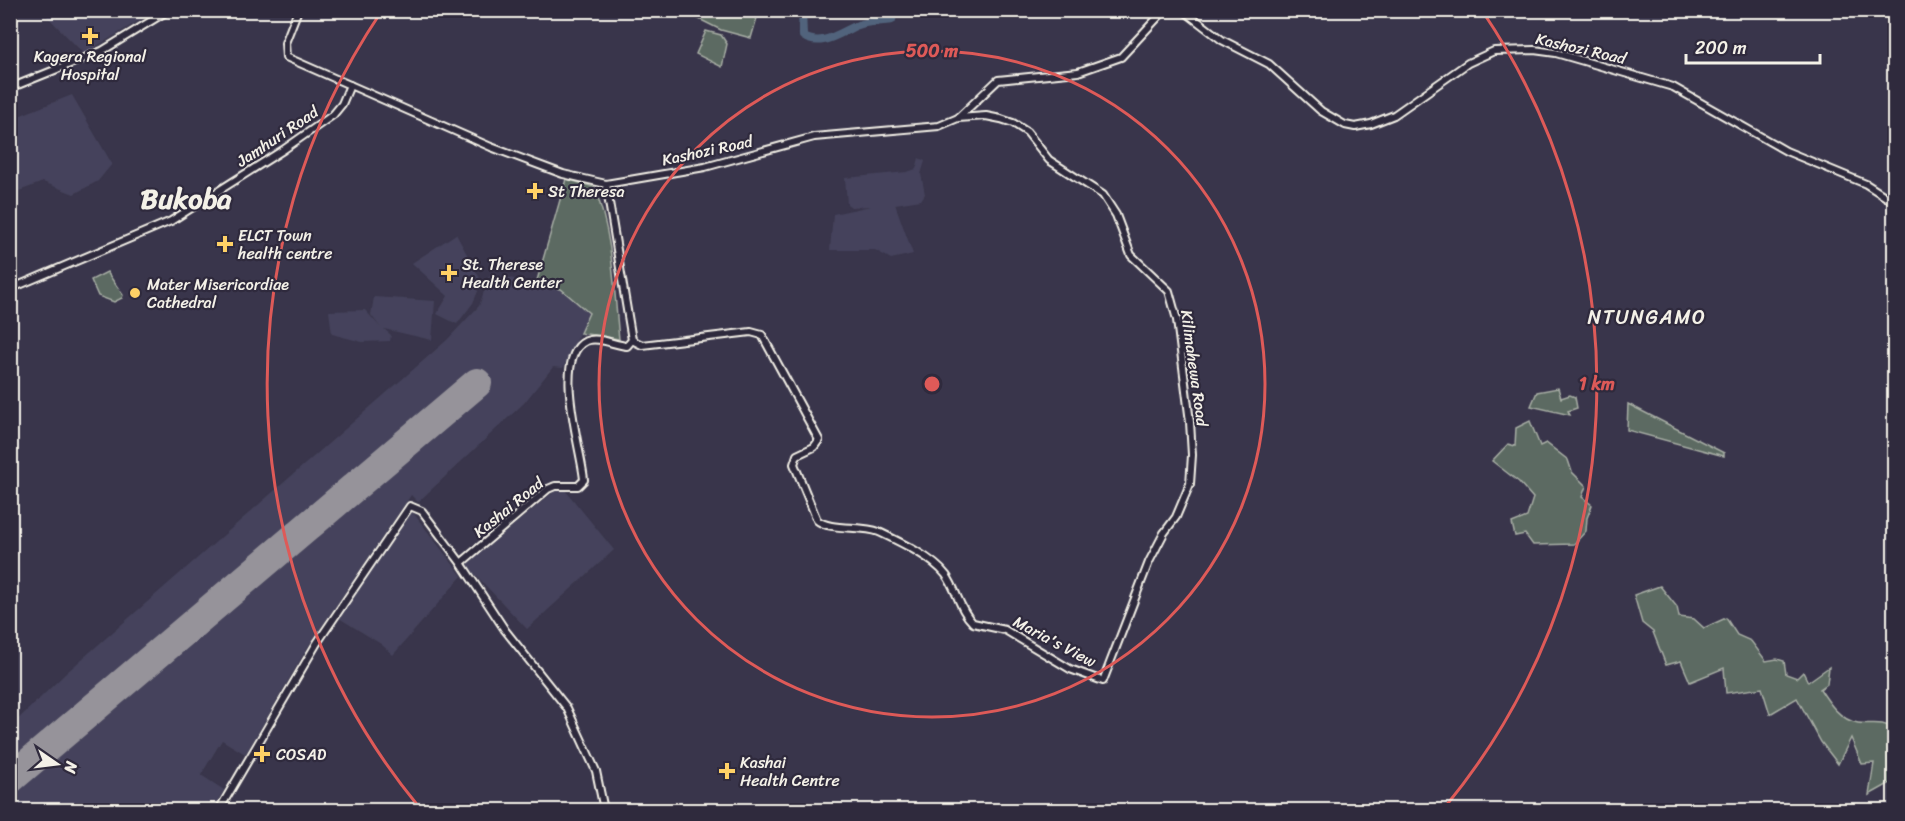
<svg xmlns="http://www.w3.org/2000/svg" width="1905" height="821" font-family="Sriracha,sans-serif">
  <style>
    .built { fill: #45435b }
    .green { fill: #5b6b62; stroke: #a8aea5; stroke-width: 1.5 }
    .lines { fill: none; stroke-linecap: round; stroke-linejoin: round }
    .river { stroke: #51647c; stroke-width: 8 }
    .runway { stroke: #96939a; stroke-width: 30 }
    .secondary-casing { stroke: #f4f1e8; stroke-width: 10 }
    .secondary { stroke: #2f2a3d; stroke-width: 6 }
    .ring { fill: none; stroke: #de5a58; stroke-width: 3 }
    .poi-dot { fill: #ffd166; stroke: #2f2a3d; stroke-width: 2 }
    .labels { text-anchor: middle; stroke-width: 4.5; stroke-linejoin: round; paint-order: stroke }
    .street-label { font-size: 16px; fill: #f4f1e8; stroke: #2f2a3d }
    .poi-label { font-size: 16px; fill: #f4f1e8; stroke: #2f2a3d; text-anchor: start }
    .quarter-label { font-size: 20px; letter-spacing: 1.5px; fill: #f4f1e8; stroke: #2f2a3d }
    .town-label { font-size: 28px; font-weight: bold; fill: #f4f1e8; stroke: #2f2a3d }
    .centre { fill: #de5a58; stroke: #2f2a3d; stroke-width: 3 }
    .ring-label { font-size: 18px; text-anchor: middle; font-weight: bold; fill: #de5a58; stroke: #2f2a3d; stroke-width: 4.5; stroke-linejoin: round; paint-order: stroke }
  </style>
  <rect width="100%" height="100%" fill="#39354b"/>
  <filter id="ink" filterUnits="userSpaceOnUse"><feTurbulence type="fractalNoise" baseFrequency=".0167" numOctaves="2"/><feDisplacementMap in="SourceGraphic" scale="12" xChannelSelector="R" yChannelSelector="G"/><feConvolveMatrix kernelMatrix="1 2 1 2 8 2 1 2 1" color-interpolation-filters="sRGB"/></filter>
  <g filter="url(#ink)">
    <!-- built -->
    <g class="built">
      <path d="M 42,11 L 155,11 L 84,54 Z"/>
      <path d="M 72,95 L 112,164 L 98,181 L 74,194 L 43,182 L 11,194 L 11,119 Z"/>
      <path d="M 919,158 L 925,161 L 921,174 L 925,194 L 921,200 L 895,204 L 913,254 L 891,259 L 875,250 L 830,250 L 833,214 L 871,206 L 851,207 L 847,204 L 845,178 L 907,172 L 916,169 Z"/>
      <path d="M 456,234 L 482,282 L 473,303 L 457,324 L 437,314 L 448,296 L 412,263 Z"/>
      <path d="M 490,274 L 561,289 L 590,313 L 563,368 L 553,367 L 524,403 L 418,502 L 411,495 L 307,648 L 248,750 L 245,754 L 222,740 L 201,775 L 224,790 L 212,810 L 11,810 L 10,727 L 66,673 L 447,340 L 479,306 Z"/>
      <path d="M 374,297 L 435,301 L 432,340 L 384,329 L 391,335 L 390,341 L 362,342 L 332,334 L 329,311 L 365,310 L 381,328 L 371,315 Z"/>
      <path d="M 556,490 L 565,490 L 614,550 L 527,629 L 466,565 Z"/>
      <path d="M 411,510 L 462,576 L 393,655 L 381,644 L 339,618 Z"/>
    </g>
    <!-- green -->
    <g class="green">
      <path d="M 697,11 L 697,10 L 759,11 L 751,38 L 721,30 L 697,18 Z"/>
      <path d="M 706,31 L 721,35 L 727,44 L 722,67 L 696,54 Z"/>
      <path d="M 566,179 L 594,187 C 613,233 614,290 619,339 L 580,333 L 589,313 L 561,289 L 536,284 Z"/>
      <path d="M 107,272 L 123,295 L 122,298 L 114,302 L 98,296 L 91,280 Z"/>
      <path d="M 1558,388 L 1561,398 L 1570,395 L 1575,397 L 1577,408 L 1568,411 L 1570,415 L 1531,406 L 1537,392 Z"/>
      <path d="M 1628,404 L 1724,453 L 1724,456 L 1627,430 Z"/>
      <path d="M 1530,421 L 1540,446 L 1546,443 L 1568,460 L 1572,472 L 1586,486 L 1582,497 L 1592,505 L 1587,518 L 1586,531 L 1574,544 L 1533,545 L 1525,534 L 1515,536 L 1512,523 L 1527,517 L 1533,498 L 1519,482 L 1492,461 L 1508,444 L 1515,446 L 1516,428 Z"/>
      <path d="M 1660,586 L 1677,607 L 1679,617 L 1694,619 L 1704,628 L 1726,618 L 1737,635 L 1751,641 L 1766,661 L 1777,659 L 1784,661 L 1786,674 L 1797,678 L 1803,672 L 1808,682 L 1829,667 L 1827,684 L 1820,689 C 1829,703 1840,720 1858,723 C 1871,725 1882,720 1894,729 L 1894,781 L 1869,795 L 1874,763 L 1862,764 L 1851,738 L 1838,764 L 1821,742 L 1797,698 L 1770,714 L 1762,688 L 1726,693 L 1724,668 L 1690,682 L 1681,661 L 1666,665 L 1653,632 L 1642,623 L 1634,595 Z"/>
    </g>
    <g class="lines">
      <!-- river -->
      <path class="river" d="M 802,10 L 803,36 C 821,49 842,31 858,25 C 867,21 881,22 892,20 L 894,10"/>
      <!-- runway -->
      <path class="runway" d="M 10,779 L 477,383"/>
      <!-- secondary casing -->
      <g class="secondary-casing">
        <g id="secondary">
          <path d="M 298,10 L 285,43 L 286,57 L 491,147 L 563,174 L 606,184 L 705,167 L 814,137 L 939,126 L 958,118 L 998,80 L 1078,72 L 1121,57 L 1160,15 L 1167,10"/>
          <path d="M 1183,10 L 1222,40 L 1269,64 L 1321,111 L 1345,125 L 1355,127 L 1371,124 L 1394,115 L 1468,63 L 1494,51 L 1534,50 L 1556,53 L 1673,87 L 1786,151 L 1866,184 L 1894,202"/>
          <path d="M 10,88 L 102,51 L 169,10"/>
          <path d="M 10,289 L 171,221 L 283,150 L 333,115 L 342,104 L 350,85"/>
          <path d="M 632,340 L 642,345 L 751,332 L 762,335 L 819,440 L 814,447 L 797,455 L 794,464 L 817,520 C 829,531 862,525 879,532 C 900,542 932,557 946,575 C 957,590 959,609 973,623 L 1005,630 L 1070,669 L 1103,681 L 1149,562 L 1164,533 L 1176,517 L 1190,484 L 1192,455 L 1190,422 L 1177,320 L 1169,291 L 1131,255 L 1116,215 L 1103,195 L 1049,160 L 1027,132 L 1013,123 L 1001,119 L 986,116 L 958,118"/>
          <path d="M 461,563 L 548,489 L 555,486 L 578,486 L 584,480 C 582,451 551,357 586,341 C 598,336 614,345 627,346 L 632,340 L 606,184"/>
          <path d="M 219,810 L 317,643 L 410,506 L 422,511 L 461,563 L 505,630 L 567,708 L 596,771 L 604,810"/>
        </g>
      </g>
      <!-- secondary -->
      <use href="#secondary" class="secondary"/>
    </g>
  </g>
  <!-- distance rings -->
  <g class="ring">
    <circle cx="932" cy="384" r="333"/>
    <path d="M419 807A665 665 0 0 1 381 12M1483 12A665 665 0 0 1 1445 807"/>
  </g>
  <!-- markers -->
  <g class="poi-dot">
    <path d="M87 27h6v6h6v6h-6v6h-6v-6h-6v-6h6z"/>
    <path d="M532 182h6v6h6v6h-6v6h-6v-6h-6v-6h6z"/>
    <path d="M222 235h6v6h6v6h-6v6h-6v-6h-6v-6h6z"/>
    <path d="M446 264h6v6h6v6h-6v6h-6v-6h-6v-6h6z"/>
    <circle cx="135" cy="293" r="6"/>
    <path d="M259 745h6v6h6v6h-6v6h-6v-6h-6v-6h6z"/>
    <path d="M724 762h6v6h6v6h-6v6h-6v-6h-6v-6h6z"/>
  </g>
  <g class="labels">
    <!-- street labels -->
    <g class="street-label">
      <text transform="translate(1581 48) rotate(13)" y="6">Kashozi Road</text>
      <text transform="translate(277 136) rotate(-34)" y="6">Jamhuri Road</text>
      <text transform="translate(707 150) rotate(-12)" y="6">Kashozi Road</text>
      <text transform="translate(1195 368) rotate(82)" y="6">Kilimahewa Road</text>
      <text transform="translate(508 507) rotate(-39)" y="6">Kashai Road</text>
      <text transform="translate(1055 641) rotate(28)" y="6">Maria's View</text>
    </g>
    <!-- poi labels -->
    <g class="poi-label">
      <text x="90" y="62" text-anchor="middle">Kagera Regional<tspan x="90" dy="18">Hospital</tspan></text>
      <text x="548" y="197">St Theresa</text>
      <text x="238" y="241">ELCT Town<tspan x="238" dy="18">health centre</tspan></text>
      <text x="462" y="270">St. Therese<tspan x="462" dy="18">Health Center</tspan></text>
      <text x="147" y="290">Mater Misericordiae<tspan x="147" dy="18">Cathedral</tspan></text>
      <text x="276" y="760">COSAD</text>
      <text x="740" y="768">Kashai<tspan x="740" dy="18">Health Centre</tspan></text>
    </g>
    <!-- quarter labels -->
    <g class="quarter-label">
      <text x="1647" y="324">NTUNGAMO</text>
    </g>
    <!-- town labels -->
    <g class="town-label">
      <text x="186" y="208">Bukoba</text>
    </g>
  </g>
  <circle cx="932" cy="384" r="9" class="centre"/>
  <g class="ring-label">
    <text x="932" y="57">500 m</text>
    <text x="1597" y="390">1 km</text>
  </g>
  <!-- margin -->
  <rect width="1905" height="821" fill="none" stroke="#2f2a3d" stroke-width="36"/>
  <rect x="18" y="18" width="1869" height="785" fill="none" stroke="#f4f1e8" stroke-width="2" filter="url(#ink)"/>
  <!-- north arrow -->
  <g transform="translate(57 764) rotate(104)" stroke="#2f2a3d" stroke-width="4.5" paint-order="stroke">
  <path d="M0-4.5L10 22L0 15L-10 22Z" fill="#f4f1e8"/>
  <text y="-9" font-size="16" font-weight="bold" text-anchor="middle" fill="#f4f1e8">N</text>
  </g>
  <!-- scale -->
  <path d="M1686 54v9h134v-9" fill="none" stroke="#f4f1e8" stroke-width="3"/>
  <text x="1695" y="54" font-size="18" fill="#f4f1e8" stroke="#2f2a3d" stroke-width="4.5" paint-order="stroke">200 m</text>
</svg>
